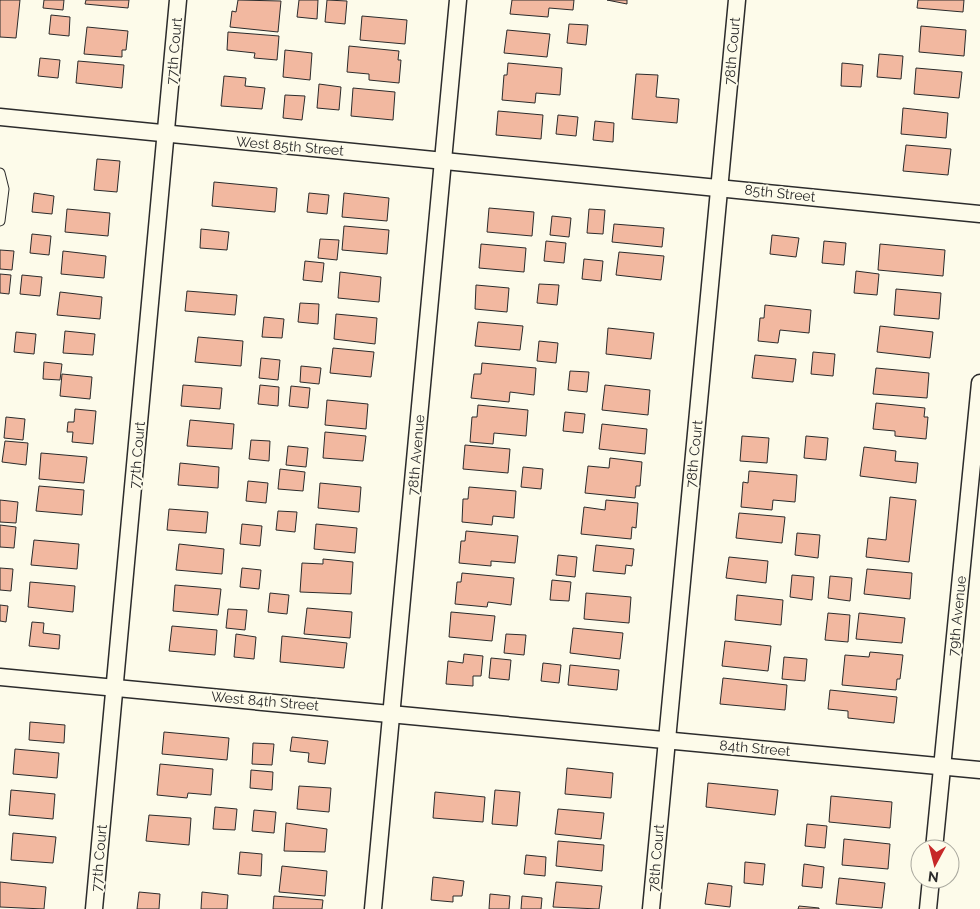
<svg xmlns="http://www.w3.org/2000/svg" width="980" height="909" font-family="Raleway,sans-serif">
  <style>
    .building { fill: #f2b8a0; stroke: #2b2b2b }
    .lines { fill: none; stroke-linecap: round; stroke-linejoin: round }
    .service-casing { stroke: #2b2b2b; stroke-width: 11 }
    .minor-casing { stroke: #2b2b2b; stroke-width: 19 }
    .service { stroke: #fdfbea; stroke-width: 9 }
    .minor { stroke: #fdfbea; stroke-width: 16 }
    .labels { text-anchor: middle; stroke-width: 4; stroke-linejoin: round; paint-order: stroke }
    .street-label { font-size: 14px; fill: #2b2b2b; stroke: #fdfbea }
  </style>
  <rect width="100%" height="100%" fill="#fdfbea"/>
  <!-- building -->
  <g class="building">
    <path d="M 0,0 L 20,0 L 16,38 L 0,37 Z"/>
    <path d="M 44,0 L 64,0 L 63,10 L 43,8 Z"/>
    <path d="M 86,0 L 129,0 L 128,8 L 85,4 Z"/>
    <path d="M 238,0 L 281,1 L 278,32 L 230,27 L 232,11 L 236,12 Z"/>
    <path d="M 299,0 L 318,0 L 317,19 L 297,17 Z"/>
    <path d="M 327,0 L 347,1 L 345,24 L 325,22 Z"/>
    <path d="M 512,0 L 574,0 L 573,10 L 549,8 L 548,17 L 510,14 Z"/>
    <path d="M 607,0 L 627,0 L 627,4 Z"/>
    <path d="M 918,0 L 964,0 L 963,12 L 917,8 Z"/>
    <path d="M 51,15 L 70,17 L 69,36 L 49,34 Z"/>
    <path d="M 362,16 L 407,20 L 405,44 L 360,40 Z"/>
    <path d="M 569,24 L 588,25 L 586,45 L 567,43 Z"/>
    <path d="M 921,26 L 966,30 L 964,56 L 919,52 Z"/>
    <path d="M 87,27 L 128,31 L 126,50 L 122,50 L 122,57 L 84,54 Z"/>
    <path d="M 507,30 L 550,34 L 547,57 L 504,53 Z"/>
    <path d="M 228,32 L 279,36 L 277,60 L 254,58 L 255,53 L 227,50 Z"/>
    <path d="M 349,46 L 399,51 L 398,60 L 401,60 L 399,83 L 369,80 L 369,74 L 347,72 Z"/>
    <path d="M 285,50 L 312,53 L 310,80 L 283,77 Z"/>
    <path d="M 879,54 L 903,56 L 901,79 L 877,77 Z"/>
    <path d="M 40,58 L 60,60 L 58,78 L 38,76 Z"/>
    <path d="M 78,61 L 124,65 L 122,88 L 76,83 Z"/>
    <path d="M 508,63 L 562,68 L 560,95 L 536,93 L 535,103 L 502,100 L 504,75 L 507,75 Z"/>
    <path d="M 842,63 L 863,65 L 861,87 L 841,86 Z"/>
    <path d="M 916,68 L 962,72 L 959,98 L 914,94 Z"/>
    <path d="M 636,74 L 658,75 L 656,97 L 679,99 L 677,123 L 632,119 Z"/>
    <path d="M 224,76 L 246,78 L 245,86 L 265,88 L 262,109 L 221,106 Z"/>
    <path d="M 319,84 L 341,87 L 339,110 L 317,108 Z"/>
    <path d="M 353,88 L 395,92 L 393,120 L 351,116 Z"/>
    <path d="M 285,95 L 305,96 L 302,120 L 283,118 Z"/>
    <path d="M 903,108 L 948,113 L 946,138 L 901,134 Z"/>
    <path d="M 498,111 L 543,115 L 541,139 L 496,135 Z"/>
    <path d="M 558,115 L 578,117 L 576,136 L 556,134 Z"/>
    <path d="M 595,121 L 614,123 L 613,142 L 593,140 Z"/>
    <path d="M 906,145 L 951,149 L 948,175 L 903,171 Z"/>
    <path d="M 97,159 L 120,161 L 117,192 L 94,190 Z"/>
    <path d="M 214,182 L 277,188 L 275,212 L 212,206 Z"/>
    <path d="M 34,193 L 54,196 L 52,214 L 32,212 Z"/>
    <path d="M 309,193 L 329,195 L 327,214 L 307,212 Z"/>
    <path d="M 344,193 L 389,198 L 387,221 L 342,217 Z"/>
    <path d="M 489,208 L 534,212 L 532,236 L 487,232 Z"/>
    <path d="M 67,209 L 110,213 L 108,236 L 65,232 Z"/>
    <path d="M 589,209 L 605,210 L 603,234 L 587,233 Z"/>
    <path d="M 552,216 L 571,218 L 569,237 L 550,235 Z"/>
    <path d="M 614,224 L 664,228 L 662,247 L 612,242 Z"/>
    <path d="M 344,226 L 389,230 L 387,254 L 342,250 Z"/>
    <path d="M 201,229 L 229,232 L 227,250 L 200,248 Z"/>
    <path d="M 32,234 L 51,236 L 49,255 L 30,253 Z"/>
    <path d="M 772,235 L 799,238 L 796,257 L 770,254 Z"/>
    <path d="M 320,239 L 339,240 L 337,260 L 318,258 Z"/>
    <path d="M 546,241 L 566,243 L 564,263 L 544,261 Z"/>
    <path d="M 824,241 L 846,243 L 844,265 L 822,263 Z"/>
    <path d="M 481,244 L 526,248 L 524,272 L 479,268 Z"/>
    <path d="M 880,244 L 945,250 L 943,276 L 878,270 Z"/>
    <path d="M 0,250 L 14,251 L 12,270 L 0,269 Z"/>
    <path d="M 63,251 L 106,256 L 104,278 L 61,274 Z"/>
    <path d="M 619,252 L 664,256 L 661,280 L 616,275 Z"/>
    <path d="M 584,259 L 603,261 L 601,281 L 582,279 Z"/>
    <path d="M 305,261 L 324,263 L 322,282 L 303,280 Z"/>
    <path d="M 856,271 L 879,274 L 877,295 L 854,293 Z"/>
    <path d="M 340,272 L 381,277 L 379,302 L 338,298 Z"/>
    <path d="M 0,274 L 11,275 L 9,294 L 0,293 Z"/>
    <path d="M 22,275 L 42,277 L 40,296 L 20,294 Z"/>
    <path d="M 539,284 L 559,285 L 557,305 L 537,303 Z"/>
    <path d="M 476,285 L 509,288 L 507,312 L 475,309 Z"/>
    <path d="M 896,289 L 941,293 L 939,319 L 894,315 Z"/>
    <path d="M 187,291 L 237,295 L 235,315 L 185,311 Z"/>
    <path d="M 60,292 L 102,297 L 100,319 L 57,315 Z"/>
    <path d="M 300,303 L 319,304 L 318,324 L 298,322 Z"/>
    <path d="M 765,305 L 811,310 L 809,333 L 780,330 L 778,343 L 758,341 L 760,318 L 764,318 Z"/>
    <path d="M 336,314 L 377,318 L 375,344 L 334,339 Z"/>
    <path d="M 264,317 L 284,319 L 282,338 L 262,337 Z"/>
    <path d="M 478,322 L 523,326 L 520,350 L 475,346 Z"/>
    <path d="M 880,326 L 933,332 L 930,358 L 877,352 Z"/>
    <path d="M 608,328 L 654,333 L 651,359 L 606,354 Z"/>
    <path d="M 65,331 L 95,334 L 93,355 L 63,353 Z"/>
    <path d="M 16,332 L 36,334 L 34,354 L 14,352 Z"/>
    <path d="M 198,337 L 243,341 L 241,366 L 195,362 Z"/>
    <path d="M 539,341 L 558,343 L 556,363 L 537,361 Z"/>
    <path d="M 333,348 L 374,352 L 371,377 L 330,373 Z"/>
    <path d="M 813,352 L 835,354 L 833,376 L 811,374 Z"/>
    <path d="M 755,355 L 796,359 L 793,382 L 752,378 Z"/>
    <path d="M 261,358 L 280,360 L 278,380 L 259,378 Z"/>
    <path d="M 44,362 L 62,364 L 60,380 L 43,379 Z"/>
    <path d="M 482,363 L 536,368 L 534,395 L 510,392 L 509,402 L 471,398 L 474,374 L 481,374 Z"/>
    <path d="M 301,366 L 321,368 L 319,384 L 300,382 Z"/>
    <path d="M 876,368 L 929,373 L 927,398 L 873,394 Z"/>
    <path d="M 570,371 L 589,372 L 587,392 L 568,390 Z"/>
    <path d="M 62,374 L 92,377 L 90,399 L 60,396 Z"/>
    <path d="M 183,385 L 222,388 L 220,409 L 181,406 Z"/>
    <path d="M 260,385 L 279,387 L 278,406 L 258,404 Z"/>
    <path d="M 605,385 L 650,390 L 648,415 L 602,410 Z"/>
    <path d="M 291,386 L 310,388 L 308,408 L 289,406 Z"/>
    <path d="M 327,400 L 368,404 L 366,429 L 325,425 Z"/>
    <path d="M 876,403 L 925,408 L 924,417 L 928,417 L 926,439 L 895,436 L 895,431 L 873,429 Z"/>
    <path d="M 478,405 L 528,410 L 526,436 L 494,433 L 493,444 L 470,442 L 472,417 L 477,417 Z"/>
    <path d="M 75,409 L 96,411 L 93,444 L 72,442 L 73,432 L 67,432 L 68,422 L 74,422 Z"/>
    <path d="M 565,412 L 585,414 L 583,433 L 563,431 Z"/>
    <path d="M 6,417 L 25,419 L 23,440 L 4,438 Z"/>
    <path d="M 190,420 L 234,424 L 232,449 L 187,446 Z"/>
    <path d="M 602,424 L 647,429 L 645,454 L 599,449 Z"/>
    <path d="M 325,432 L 366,436 L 363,461 L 323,458 Z"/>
    <path d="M 742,436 L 769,438 L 767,463 L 740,461 Z"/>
    <path d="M 806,436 L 828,438 L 826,460 L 804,458 Z"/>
    <path d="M 251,440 L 270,441 L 269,461 L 249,459 Z"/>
    <path d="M 5,441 L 28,443 L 26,465 L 2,462 Z"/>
    <path d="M 465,445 L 510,449 L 508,473 L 463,469 Z"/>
    <path d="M 288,446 L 308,448 L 306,467 L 286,465 Z"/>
    <path d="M 864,447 L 896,451 L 895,461 L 918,463 L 916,483 L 860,476 Z"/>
    <path d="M 41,453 L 87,457 L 84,483 L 39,479 Z"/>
    <path d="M 610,458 L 642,462 L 640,486 L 636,486 L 635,498 L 585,493 L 588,466 L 609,468 Z"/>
    <path d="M 180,463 L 219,467 L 218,488 L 178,485 Z"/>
    <path d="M 523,467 L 543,469 L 541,489 L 521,487 Z"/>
    <path d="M 280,469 L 305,472 L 303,491 L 278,489 Z"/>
    <path d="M 749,471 L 797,475 L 795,502 L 773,500 L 772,510 L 741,507 L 743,482 L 748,483 Z"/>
    <path d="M 248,481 L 268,483 L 266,503 L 246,501 Z"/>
    <path d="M 320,483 L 361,487 L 359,512 L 318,508 Z"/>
    <path d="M 39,486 L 84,490 L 82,515 L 36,511 Z"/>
    <path d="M 469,487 L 516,491 L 514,518 L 493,516 L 492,525 L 462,522 L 463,499 L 468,499 Z"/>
    <path d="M 890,497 L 916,500 L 909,562 L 866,557 L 868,538 L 886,540 Z"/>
    <path d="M 0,500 L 18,502 L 16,523 L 0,522 Z"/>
    <path d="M 606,500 L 638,503 L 636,528 L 632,527 L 631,539 L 581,534 L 584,507 L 605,510 Z"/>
    <path d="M 169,509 L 208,512 L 206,533 L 167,530 Z"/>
    <path d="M 278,511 L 297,512 L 295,532 L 276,530 Z"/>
    <path d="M 739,513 L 785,517 L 782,543 L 736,538 Z"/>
    <path d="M 242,524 L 262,526 L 260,546 L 240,544 Z"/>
    <path d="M 316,524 L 357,528 L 355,553 L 314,549 Z"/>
    <path d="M 0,525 L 16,527 L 14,548 L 0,547 Z"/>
    <path d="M 466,531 L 518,536 L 515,563 L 491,561 L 491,566 L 459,563 L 461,541 L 465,541 Z"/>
    <path d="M 797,533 L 820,535 L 818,558 L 795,555 Z"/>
    <path d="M 34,540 L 79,544 L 77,569 L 31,565 Z"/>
    <path d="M 179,544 L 224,549 L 222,574 L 176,570 Z"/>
    <path d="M 596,545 L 634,549 L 632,566 L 626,565 L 625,574 L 593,571 Z"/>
    <path d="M 558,555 L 577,557 L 575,577 L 556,575 Z"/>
    <path d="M 729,557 L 768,561 L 766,583 L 726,578 Z"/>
    <path d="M 323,559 L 353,562 L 351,594 L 300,592 L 302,563 L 323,564 Z"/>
    <path d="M 0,568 L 13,569 L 11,591 L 0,590 Z"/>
    <path d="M 242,568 L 261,570 L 259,589 L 240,587 Z"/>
    <path d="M 867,569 L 912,573 L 910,599 L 864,594 Z"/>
    <path d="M 462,573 L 514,578 L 511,605 L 488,602 L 487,607 L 455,604 L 457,582 L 461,582 Z"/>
    <path d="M 792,575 L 814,577 L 812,600 L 790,597 Z"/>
    <path d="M 830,576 L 852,578 L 850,601 L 828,598 Z"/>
    <path d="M 552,580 L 571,582 L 569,601 L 550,600 Z"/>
    <path d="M 30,582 L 75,586 L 73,612 L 28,607 Z"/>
    <path d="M 175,585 L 221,589 L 218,615 L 173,611 Z"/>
    <path d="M 270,593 L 289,595 L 287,614 L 268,612 Z"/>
    <path d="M 586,593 L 631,597 L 629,623 L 584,619 Z"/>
    <path d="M 737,595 L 783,600 L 781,625 L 735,620 Z"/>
    <path d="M 0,605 L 8,606 L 6,622 L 0,621 Z"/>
    <path d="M 307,608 L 352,612 L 350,638 L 304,634 Z"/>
    <path d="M 228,609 L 247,610 L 245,630 L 226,628 Z"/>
    <path d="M 451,612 L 495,616 L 492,641 L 449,637 Z"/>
    <path d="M 828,613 L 850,615 L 848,642 L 825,640 Z"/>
    <path d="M 859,613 L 905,618 L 902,643 L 856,639 Z"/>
    <path d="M 32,622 L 44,623 L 43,633 L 60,635 L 59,649 L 29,646 Z"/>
    <path d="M 172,626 L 217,630 L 215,655 L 169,651 Z"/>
    <path d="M 573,628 L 623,633 L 620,659 L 570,653 Z"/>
    <path d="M 236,634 L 256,637 L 254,659 L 234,657 Z"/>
    <path d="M 506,634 L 526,635 L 524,655 L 504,653 Z"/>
    <path d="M 282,636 L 347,643 L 344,668 L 280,662 Z"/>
    <path d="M 725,641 L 771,646 L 768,671 L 722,666 Z"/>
    <path d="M 870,652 L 903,655 L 900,679 L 897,679 L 896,690 L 842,685 L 845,655 L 869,657 Z"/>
    <path d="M 464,654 L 483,656 L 481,676 L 473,676 L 473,686 L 446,684 L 448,661 L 463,663 Z"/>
    <path d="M 784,657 L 807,659 L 805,681 L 782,679 Z"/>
    <path d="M 491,658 L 511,660 L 509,680 L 489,678 Z"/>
    <path d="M 543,663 L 561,665 L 559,683 L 541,681 Z"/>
    <path d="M 570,665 L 619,670 L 617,690 L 568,685 Z"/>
    <path d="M 723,678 L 787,685 L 785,710 L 720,704 Z"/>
    <path d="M 830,690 L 897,697 L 894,723 L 848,718 L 848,711 L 828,709 Z"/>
    <path d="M 30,722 L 65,725 L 64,743 L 29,740 Z"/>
    <path d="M 164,732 L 229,738 L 227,760 L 162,754 Z"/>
    <path d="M 292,737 L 328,741 L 325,764 L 308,762 L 309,753 L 290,751 Z"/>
    <path d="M 253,743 L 274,744 L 272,765 L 252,764 Z"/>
    <path d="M 15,749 L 59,753 L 57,778 L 13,774 Z"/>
    <path d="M 160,764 L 213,769 L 211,795 L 188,793 L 187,798 L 157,795 Z"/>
    <path d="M 567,768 L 613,773 L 611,798 L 565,794 Z"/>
    <path d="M 251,770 L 273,772 L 272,790 L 250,788 Z"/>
    <path d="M 708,783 L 778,790 L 775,815 L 706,807 Z"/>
    <path d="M 299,786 L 331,788 L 329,812 L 297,809 Z"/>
    <path d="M 11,790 L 55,794 L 53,819 L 9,815 Z"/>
    <path d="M 495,790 L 520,792 L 517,826 L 492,824 Z"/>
    <path d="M 435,792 L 485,797 L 483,822 L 433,818 Z"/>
    <path d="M 831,796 L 892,802 L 890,828 L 829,822 Z"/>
    <path d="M 215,807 L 237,809 L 235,830 L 213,829 Z"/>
    <path d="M 558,809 L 604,813 L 601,839 L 555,834 Z"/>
    <path d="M 254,810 L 276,812 L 274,833 L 252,831 Z"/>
    <path d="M 149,815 L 191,818 L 189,845 L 146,841 Z"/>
    <path d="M 286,823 L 327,829 L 325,852 L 284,851 Z"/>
    <path d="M 807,824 L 827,826 L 825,848 L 805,846 Z"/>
    <path d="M 13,833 L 56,837 L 53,863 L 11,860 Z"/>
    <path d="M 844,839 L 890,844 L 888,869 L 842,865 Z"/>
    <path d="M 558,841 L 604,845 L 602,871 L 556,866 Z"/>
    <path d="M 240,852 L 262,854 L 261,876 L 238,874 Z"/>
    <path d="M 526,855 L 546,857 L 545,876 L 524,874 Z"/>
    <path d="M 745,862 L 765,864 L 763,885 L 744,883 Z"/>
    <path d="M 804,864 L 824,867 L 822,888 L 802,886 Z"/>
    <path d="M 282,866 L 327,871 L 325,896 L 279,892 Z"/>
    <path d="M 433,877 L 464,881 L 462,896 L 453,896 L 453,902 L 431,900 Z"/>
    <path d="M 839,878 L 885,883 L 882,908 L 836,904 Z"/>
    <path d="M 0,882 L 46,887 L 44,909 L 0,907 Z"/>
    <path d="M 556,882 L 602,886 L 599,909 L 553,907 Z"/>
    <path d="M 708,883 L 732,886 L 730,907 L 705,904 Z"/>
    <path d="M 139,892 L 160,894 L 159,909 L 137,909 Z"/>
    <path d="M 202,892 L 228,895 L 227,909 L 201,909 Z"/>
    <path d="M 490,894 L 510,896 L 509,909 L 489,909 Z"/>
    <path d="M 274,896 L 323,900 L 322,909 L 273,909 Z"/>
    <path d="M 522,896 L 542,898 L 541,909 L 521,909 Z"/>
    <path d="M 799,906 L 819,908 L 819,909 L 798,909 Z"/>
  </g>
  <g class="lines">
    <!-- service casing -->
    <g class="service-casing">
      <path id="service" d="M 0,173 L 4,189 L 0,221"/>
    </g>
    <!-- minor casing -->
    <g class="minor-casing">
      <g id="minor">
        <path d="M 0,117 L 980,214"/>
        <path d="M 0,677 L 980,770"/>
        <path d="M 934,849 L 980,383"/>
        <path d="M 94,909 L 178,0"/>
        <path d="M 373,909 L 458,0"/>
        <path d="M 651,909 L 737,0"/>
        <path d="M 928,909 L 931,879"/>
      </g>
    </g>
    <!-- service -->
    <use href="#service" class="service"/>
    <!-- minor -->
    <use href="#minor" class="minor"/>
  </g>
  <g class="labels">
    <!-- street labels -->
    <g class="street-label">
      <text transform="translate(174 51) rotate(-85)" y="5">77th Court</text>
      <text transform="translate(732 51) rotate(-85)" y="5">78th Court</text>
      <text transform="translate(290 146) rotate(5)" y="5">West 85th Street</text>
      <text transform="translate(780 193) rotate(6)" y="5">85th Street</text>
      <text transform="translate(694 454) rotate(-84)" y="5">78th Court</text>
      <text transform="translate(137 455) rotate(-85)" y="5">77th Court</text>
      <text transform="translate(416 455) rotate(-85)" y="5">78th Avenue</text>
      <text transform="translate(957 616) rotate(-84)" y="5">79th Avenue</text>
      <text transform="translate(265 701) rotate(5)" y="5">West 84th Street</text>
      <text transform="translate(755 748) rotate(5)" y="5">84th Street</text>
      <text transform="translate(99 858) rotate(-85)" y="5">77th Court</text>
      <text transform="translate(656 858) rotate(-85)" y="5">78th Court</text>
    </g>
  </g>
  <!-- north arrow -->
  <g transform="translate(935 864) rotate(187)"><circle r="24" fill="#fdfbea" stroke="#a9a89e"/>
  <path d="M0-4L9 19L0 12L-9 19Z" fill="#c62828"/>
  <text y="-8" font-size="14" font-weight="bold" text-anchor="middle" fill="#2b2b2b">N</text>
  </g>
</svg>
